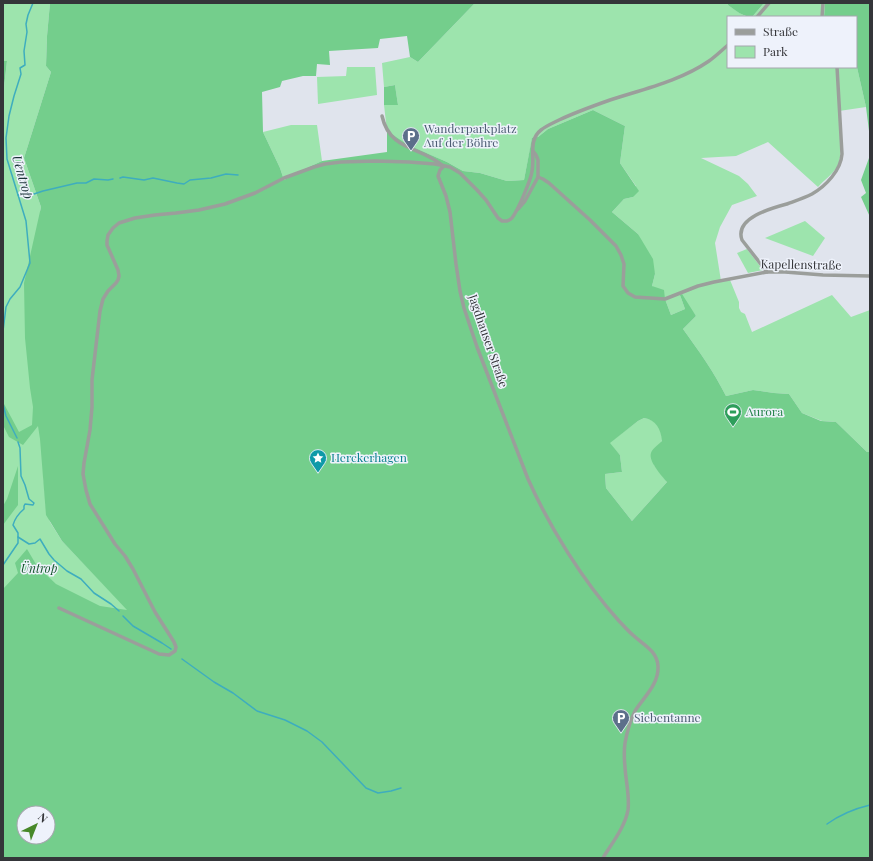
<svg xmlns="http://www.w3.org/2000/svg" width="873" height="861" font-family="'Playfair Display',serif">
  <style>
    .green { fill: #9de4ad }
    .forest { fill: #74ce8c; fill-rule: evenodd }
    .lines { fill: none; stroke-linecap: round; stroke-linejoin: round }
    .stream { stroke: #3eadbe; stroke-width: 1.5 }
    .minor { stroke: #9b9e9b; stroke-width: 3.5 }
    .labels { text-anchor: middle; stroke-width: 3; stroke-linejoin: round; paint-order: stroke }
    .service-label { font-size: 12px; fill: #4e5e75; stroke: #eef2fb; text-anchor: start }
    .street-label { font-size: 12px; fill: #343539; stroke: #eef2fb }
    .leisure-label { font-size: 12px; fill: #27864d; stroke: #eef2fb; text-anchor: start }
    .culture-label { font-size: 12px; fill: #0d838f; stroke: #eef2fb; text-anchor: start }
    .park-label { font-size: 12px; font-style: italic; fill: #14562c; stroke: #eef2fb }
    .water-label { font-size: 13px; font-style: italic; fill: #1a3337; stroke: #eef2fb }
  </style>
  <rect width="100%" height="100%" fill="#e0e4ed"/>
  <!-- green -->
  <g class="green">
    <path d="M 3,3 L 50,3 L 47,36 L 46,66 L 51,72 L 24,158 L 41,207 L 40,211 L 45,435 L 43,471 L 46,507 L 50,522 L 62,541 L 128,610 L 3,630 L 3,89 L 4,87 L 7,61 L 3,61 Z"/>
    <path d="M 475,3 L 728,3 L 728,5 L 738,12 L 747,17 L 728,17 L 728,67 L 856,67 L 856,63 L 866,107 L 839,111 C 839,125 844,156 837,167 C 832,175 824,180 818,187 L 768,142 L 736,156 L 701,158 L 739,176 L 748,184 L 757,196 L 732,205 L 720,227 L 715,243 L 721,281 L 730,280 L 739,302 L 739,308 L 741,312 L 745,314 L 752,332 L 832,295 L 851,317 L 870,310 L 870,452 L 867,452 L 836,422 L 822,421 L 802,413 L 789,394 L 774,393 L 753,390 L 726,396 C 714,372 699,351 683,329 L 696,316 L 680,295 L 685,309 L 671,315 L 665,299 L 652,286 L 655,274 L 638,234 L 612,212 L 624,199 L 633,197 L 636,186 L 620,163 L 625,126 L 593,110 L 548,129 L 538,137 L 532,139 L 524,180 L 507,181 L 480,173 L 463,171 L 447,162 L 398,141 L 387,131 L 384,105 L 398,105 L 395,85 L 384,87 L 382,63 L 410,57 L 418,62 Z"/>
    <path d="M 764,3 L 825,3 L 824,17 L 752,17 Z"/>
    <path d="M 347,67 L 375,67 L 377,95 L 318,104 L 317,77 L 346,76 Z"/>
    <path d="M 291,125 L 317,125 L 322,161 L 302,170 L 284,180 L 280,168 L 263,132 Z"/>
    <path d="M 805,221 L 825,238 L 813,256 L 765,238 Z"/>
    <path d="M 747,249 L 763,270 L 748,273 L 737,253 Z"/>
    <path d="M 644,418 C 655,419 663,429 662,440 C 661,448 656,457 654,465 L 667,482 L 632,521 L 606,488 L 605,474 L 622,472 L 620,455 L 609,443 L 638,421 Z"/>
  </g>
  <!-- forest -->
  <g class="forest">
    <path d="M 50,3 L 475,3 L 418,62 L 410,57 L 407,36 L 380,39 L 378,48 L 329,51 L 330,65 L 317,64 L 316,76 L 303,76 L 282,81 L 280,87 L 262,92 L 263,132 L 280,168 L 284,180 L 302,170 L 322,161 L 387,152 L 387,131 L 408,145 L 447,162 L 463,171 L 480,173 L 507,181 L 524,180 L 532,138 L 538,137 L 548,129 L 593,110 L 625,126 L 620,163 L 639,191 L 633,197 L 624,199 L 612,212 L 638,234 L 653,259 L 655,274 L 652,286 L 664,290 L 665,299 L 671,315 L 685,309 L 680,295 L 682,294 L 696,316 L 683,329 C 699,351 714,372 726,396 L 753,390 L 774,393 L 789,394 L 802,413 L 821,421 L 836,422 L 867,452 L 870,452 L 870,858 L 3,858 L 3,589 L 18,573 L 15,563 L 27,549 L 37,566 L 56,584 L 100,606 L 127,610 L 62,541 L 46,515 L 40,439 L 38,426 L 23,445 L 9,437 L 3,425 L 3,402 L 19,432 L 32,425 L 33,407 L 30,388 L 25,338 L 24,283 L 41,207 L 24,158 L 51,72 L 46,66 L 47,36 ZM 644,418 C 656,420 661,429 662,441 C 658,445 652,449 651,453 C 648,461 662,476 667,482 L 632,521 L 606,488 L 605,474 L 622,472 L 620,455 L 610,443 L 638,421 ZM 24,813 L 48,813 L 48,837 L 24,837 Z"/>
    <path d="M 728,3 L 764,3 L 752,17 C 743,17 735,10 728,5 Z"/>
    <path d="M 825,3 L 870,3 L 870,217 L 861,197 L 866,193 L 861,180 L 869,158 L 869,131 L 866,107 L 856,63 L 856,17 L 824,17 Z"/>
    <path d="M 3,61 L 7,61 L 4,87 L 3,89 Z"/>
    <path d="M 395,85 L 398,105 L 384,105 L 384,87 Z"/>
    <path d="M 18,466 L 18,505 L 3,525 L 3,506 L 7,499 Z"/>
  </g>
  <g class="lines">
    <!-- stream -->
    <g class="stream">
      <path d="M 120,178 L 123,177 L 144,180 L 153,178 L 177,183 L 184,184 L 190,180 L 211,178 L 226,174 L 238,175"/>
      <path d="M 18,195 L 28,196 L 43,191 L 77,183 L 86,183 L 94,179 L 108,180 L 113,179"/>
      <path d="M 3,331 L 6,307 L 10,299 L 20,287 L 30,263 L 26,221 L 7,159 L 6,138 L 9,116 L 14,96 L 21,74 L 20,68 L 25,65 L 24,51 L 27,32 L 26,24 L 28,15 L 33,3"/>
      <path d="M 3,404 L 6,416 L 17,438"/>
      <path d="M 18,537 L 29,544 L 35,543 L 40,539 L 49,554 L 54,560 L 67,571 L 81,579 L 94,593 L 111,604 L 119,611"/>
      <path d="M 3,565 L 18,543 L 18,533 L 13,525 C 15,518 18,514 24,509 L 24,506 L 25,504 L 33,505 L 34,503 L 29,499 L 25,485 L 21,476 L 20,448 L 18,442"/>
      <path d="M 123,616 L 133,626 L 162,643 L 171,649"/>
      <path d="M 182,659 L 214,682 L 233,693 L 257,711 L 285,720 L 307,731 L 322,742 L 366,788 L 378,793 L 391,791 L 401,788"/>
      <path d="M 827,824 C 841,814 853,809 870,805"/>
    </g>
    <!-- minor -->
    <g class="minor">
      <path d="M 757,17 L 769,3"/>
      <path d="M 822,17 L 823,3"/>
      <path d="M 382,116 C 390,152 422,146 443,166"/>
      <path d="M 444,166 L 440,170 L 438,176 L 446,196 L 450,212 L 456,264 L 460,291 L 464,308 L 477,347 L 528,479 C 550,528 583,581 619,621 C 624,626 629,632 634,636 C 644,645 657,651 658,666 C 659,684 644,697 635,711 C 630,721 627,732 625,743 C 623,757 625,771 627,785 C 628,793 629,802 628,810 C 625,827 612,843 603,858"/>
      <path d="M 538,177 L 543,179 L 549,183 L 590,220 L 616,246 L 621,255 L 624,264 L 623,286 L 628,293 L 635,297 L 665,299 L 698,286 L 714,282 L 767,272 L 785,272 L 823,275 L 870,276"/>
      <path d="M 518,209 L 525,201 L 538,177 L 538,160 L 536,155 L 533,151"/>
      <path d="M 767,272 L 742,240 C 734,218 772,208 787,204 C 795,201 804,198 812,194 C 826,186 841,170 842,154 L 837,67"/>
      <path d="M 59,608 L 159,654 L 169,655 L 175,651 L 176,647 L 174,642 L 155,612 L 133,569 L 125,556 L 115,544 L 90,504 L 86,490 L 83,474 L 84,463 L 90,430 L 92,407 L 92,380 L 100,311 L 103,299 L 108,291 L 116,283 L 118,280 L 119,276 L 118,270 L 107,245 L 107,241 L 108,235 L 113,228 L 119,223 L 135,218 L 155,215 L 176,213 L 199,210 L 225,204 L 255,193 L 284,178 L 314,167 L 325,164 L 341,162 L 376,161 L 409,162 L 435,164 L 450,167 L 460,173 L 477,190 L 486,200 L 498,218 L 502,221 L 507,221 C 509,220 510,220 512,218 C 518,210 531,180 532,171 C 535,157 528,140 541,130 C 546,126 553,123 559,120 C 576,112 593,106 610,100 C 644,89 680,81 709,61 C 716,56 722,50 728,45"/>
    </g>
  </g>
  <!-- icons -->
  <defs>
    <g id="parking-pin" transform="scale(0.9)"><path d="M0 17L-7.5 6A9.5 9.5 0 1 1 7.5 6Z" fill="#5c6f8a" stroke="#eef2fb"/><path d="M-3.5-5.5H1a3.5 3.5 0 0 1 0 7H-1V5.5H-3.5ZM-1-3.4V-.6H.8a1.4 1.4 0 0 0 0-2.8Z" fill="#fff"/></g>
    <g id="stadium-pin" transform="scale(0.9)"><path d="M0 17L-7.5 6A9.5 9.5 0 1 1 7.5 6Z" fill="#2e9e5b" stroke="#eef2fb"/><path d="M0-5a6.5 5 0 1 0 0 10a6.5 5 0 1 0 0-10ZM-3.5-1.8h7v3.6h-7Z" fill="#fff"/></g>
    <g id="sight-pin" transform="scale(0.9)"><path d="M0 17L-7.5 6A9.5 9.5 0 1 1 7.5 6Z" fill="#0f9aa8" stroke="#eef2fb"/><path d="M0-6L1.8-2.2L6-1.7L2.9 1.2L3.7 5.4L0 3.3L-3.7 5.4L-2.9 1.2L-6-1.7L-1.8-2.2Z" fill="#fff"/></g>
  </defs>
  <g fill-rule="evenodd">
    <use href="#parking-pin" x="411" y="136"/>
    <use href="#stadium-pin" x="733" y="412"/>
    <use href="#sight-pin" x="318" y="458"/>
    <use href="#parking-pin" x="621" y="718"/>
  </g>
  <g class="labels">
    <!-- service labels -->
    <g class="service-label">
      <text x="424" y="133">Wanderparkplatz<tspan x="424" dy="14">Auf der Böhre</tspan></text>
      <text x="634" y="722">Siebentanne</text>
    </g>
    <!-- street labels -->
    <g class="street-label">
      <text transform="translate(801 265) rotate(1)" y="4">Kapellenstraße</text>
      <text transform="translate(488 341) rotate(71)" y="4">Jagdhauser Straße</text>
    </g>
    <!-- leisure labels -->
    <g class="leisure-label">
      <text x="746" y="416">Aurora</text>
    </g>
    <!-- culture labels -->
    <g class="culture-label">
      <text x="331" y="462">Herckerhagen</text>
    </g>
    <!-- park labels -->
    <g class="park-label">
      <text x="39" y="573">Üntrop</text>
    </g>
    <!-- water labels -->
    <g class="water-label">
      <text transform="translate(23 177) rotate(74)" y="5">Uentrop</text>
    </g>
  </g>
  <!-- border -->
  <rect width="873" height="861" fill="none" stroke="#343539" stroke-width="8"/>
  <!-- legend -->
  <rect x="727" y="16" width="130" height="52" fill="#eef2fb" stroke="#a4a6ad"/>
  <rect x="735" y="29" width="20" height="6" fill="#9b9e9b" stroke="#a4a6ad"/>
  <text x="763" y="36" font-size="12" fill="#343539">Straße</text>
  <rect x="735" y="46" width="20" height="12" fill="#9de4ad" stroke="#a4a6ad"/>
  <text x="763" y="56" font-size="12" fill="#343539">Park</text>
  <!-- north arrow -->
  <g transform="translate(36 825) rotate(43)"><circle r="19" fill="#eef2fb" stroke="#a4a6ad"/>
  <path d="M0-3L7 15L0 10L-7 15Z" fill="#478829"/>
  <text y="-6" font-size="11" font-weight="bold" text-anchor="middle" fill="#343539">N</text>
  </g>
</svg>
